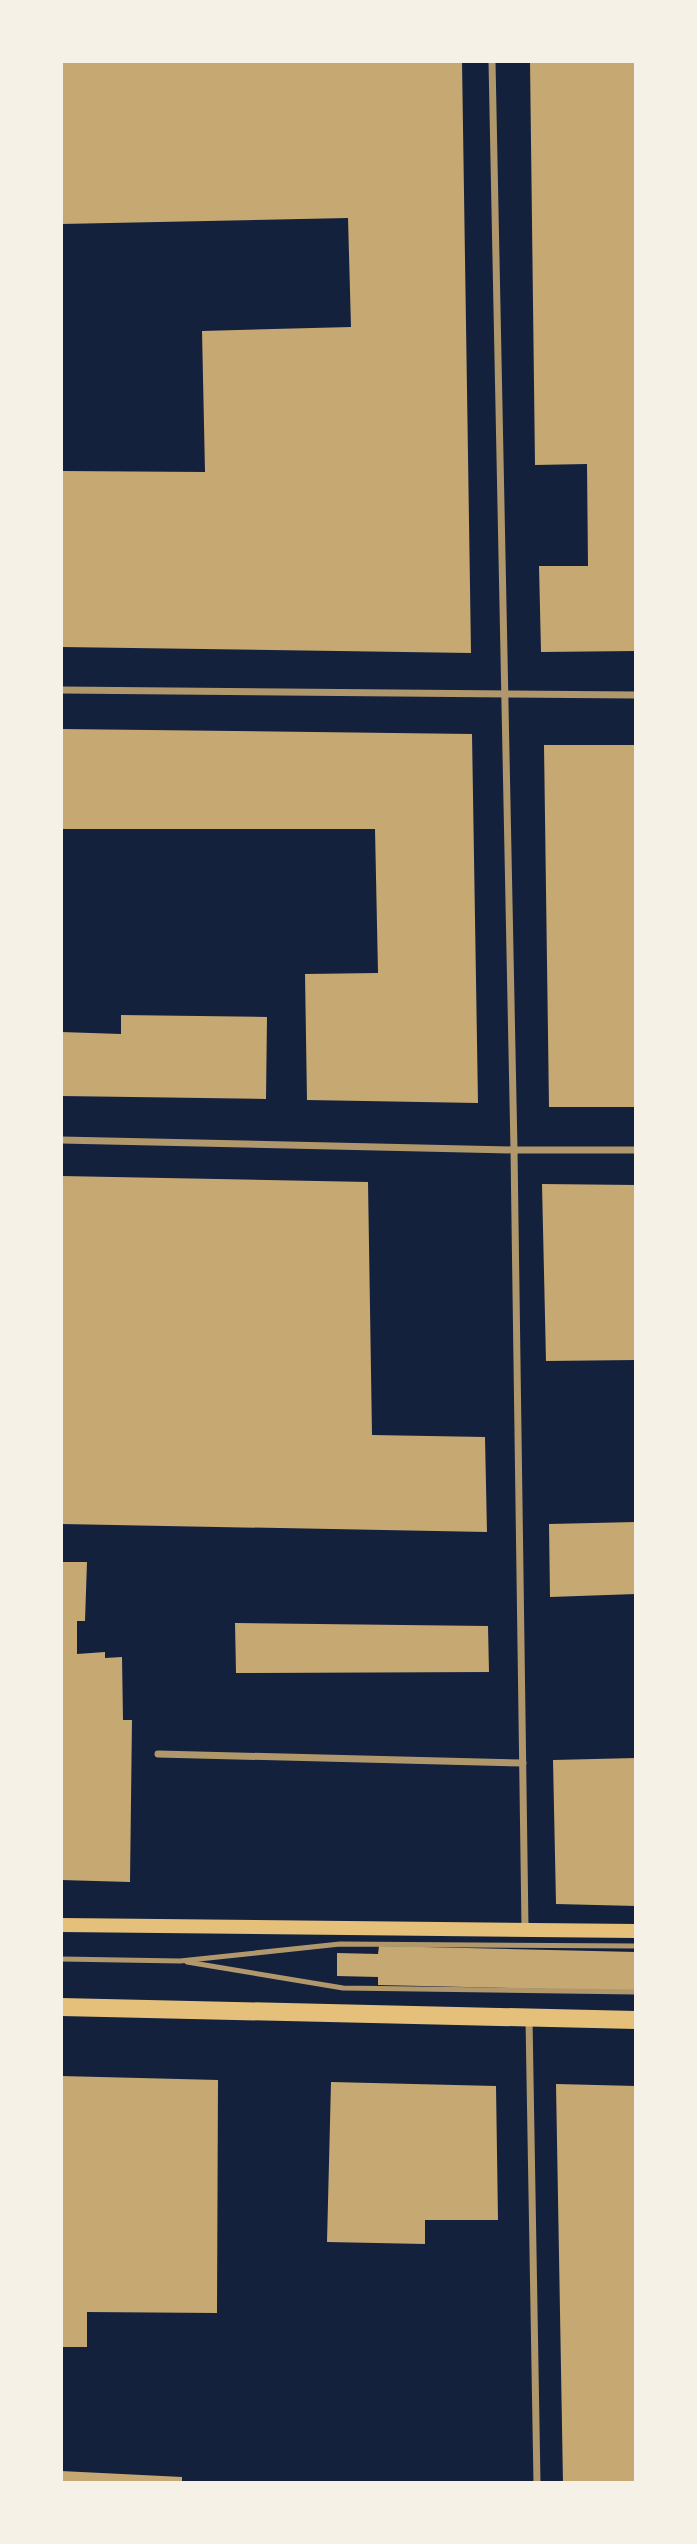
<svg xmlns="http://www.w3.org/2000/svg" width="697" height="2544" font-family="Raleway,sans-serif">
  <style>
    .building { fill: #c6a872 }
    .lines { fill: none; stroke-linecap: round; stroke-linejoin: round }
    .service { stroke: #b1986c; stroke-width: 5 }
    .minor { stroke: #b1986c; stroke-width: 7 }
    .secondary { stroke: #e5c07b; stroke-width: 14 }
    .primary { stroke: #e5c07b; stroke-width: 18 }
  </style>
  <rect width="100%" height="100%" fill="#14213d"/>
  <!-- building -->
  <g class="building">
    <path d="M 61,61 L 462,61 L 471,653 L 61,647 L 61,471 L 205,472 L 202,331 L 351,327 L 348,218 L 61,224 Z"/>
    <path d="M 530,61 L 636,61 L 636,651 L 541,652 L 539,566 L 588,566 L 587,464 L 535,465 Z"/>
    <path d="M 61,729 L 472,734 L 478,1103 L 307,1100 L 305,974 L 378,973 L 375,829 L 61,829 Z"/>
    <path d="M 544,745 L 636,745 L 636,1107 L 549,1107 Z"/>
    <path d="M 121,1015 L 267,1017 L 266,1099 L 61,1096 L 61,1032 L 121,1034 Z"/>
    <path d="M 61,1176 L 368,1182 L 372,1435 L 485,1437 L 487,1532 L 61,1524 Z"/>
    <path d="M 542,1184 L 636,1185 L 636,1360 L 546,1361 Z"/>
    <path d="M 636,1522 L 636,1594 L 550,1597 L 549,1524 Z"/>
    <path d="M 61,1562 L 87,1562 L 85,1621 L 77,1621 L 77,1654 L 105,1652 L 105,1658 L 122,1657 L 123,1720 L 132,1720 L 130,1882 L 61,1880 Z"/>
    <path d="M 235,1623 L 488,1626 L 489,1672 L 236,1673 Z"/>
    <path d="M 636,1758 L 636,1906 L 556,1904 L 553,1760 Z"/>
    <path d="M 379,1946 L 636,1952 L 636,1991 L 378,1985 L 378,1977 L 337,1976 L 337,1953 L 378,1954 Z"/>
    <path d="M 61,2076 L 218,2080 L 217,2313 L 87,2312 L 87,2347 L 61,2347 Z"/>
    <path d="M 331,2082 L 496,2086 L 498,2220 L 425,2220 L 425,2244 L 327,2242 Z"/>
    <path d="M 556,2084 L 636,2086 L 636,2483 L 563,2483 Z"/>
    <path d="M 61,2471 L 182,2477 L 182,2483 L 61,2483 Z"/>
  </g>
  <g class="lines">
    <!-- service -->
    <g class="service">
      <path d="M 61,1959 L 180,1961 L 340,1944 L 636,1946"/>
      <path d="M 187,1962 L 343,1988 L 636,1992"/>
    </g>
    <!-- minor -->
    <g class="minor">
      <path d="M 492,61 L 514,1150 L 525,1928"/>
      <path d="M 61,690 L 636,695"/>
      <path d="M 61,1140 L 514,1150 L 636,1150"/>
      <path d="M 158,1754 L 523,1763"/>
      <path d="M 529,2019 L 537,2483"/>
    </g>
    <!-- secondary -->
    <path class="secondary" d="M 61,1925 L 636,1931"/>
    <!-- primary -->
    <path class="primary" d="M 61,2007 L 636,2020"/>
  </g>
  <!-- border -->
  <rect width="697" height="2544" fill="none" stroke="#f6f1e7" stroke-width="126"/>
</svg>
